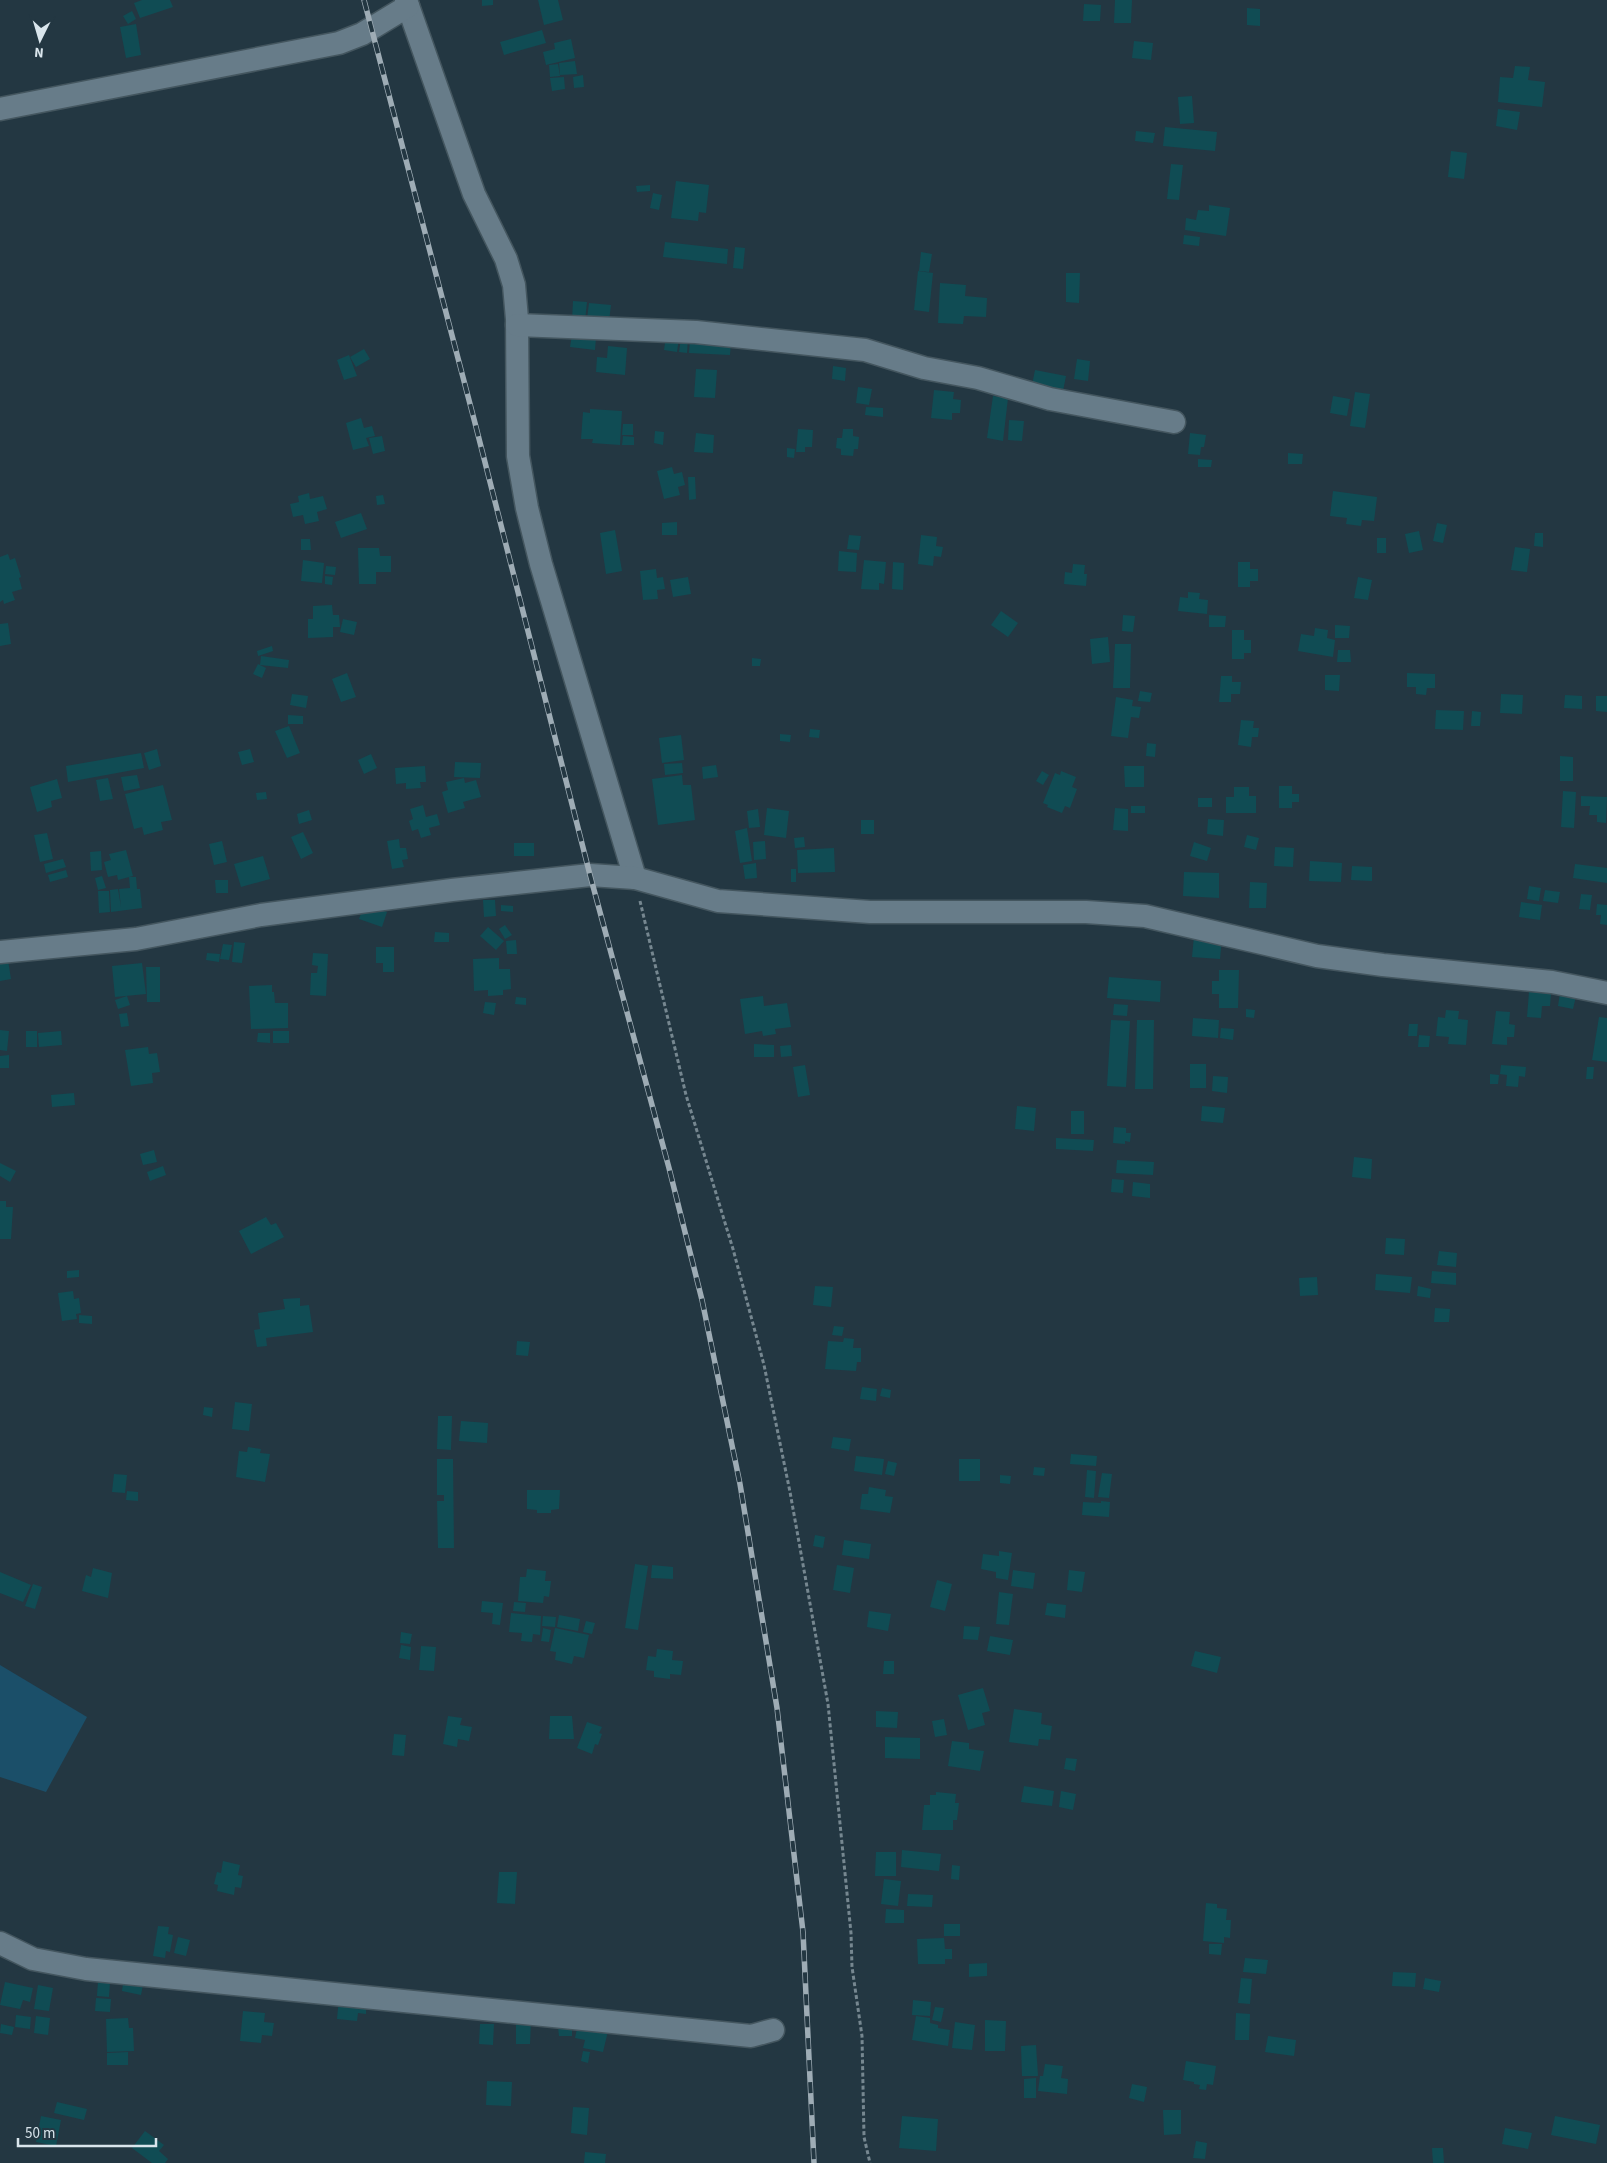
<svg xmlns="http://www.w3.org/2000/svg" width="1607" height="2163" font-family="'Source Sans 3',sans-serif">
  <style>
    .green { fill: #1b4f69 }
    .building { fill: #104c54 }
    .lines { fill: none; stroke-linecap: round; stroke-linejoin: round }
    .minor-casing { stroke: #44565f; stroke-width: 25 }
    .path { stroke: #768790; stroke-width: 3; stroke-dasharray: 4 2.5; stroke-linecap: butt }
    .minor { stroke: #677c89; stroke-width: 22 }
    .rail-casing { stroke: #9eacb5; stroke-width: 5.5 }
    .rail { stroke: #233742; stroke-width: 4; stroke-dasharray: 11; stroke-linecap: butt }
  </style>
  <rect width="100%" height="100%" fill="#233742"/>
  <!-- green -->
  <path class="green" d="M 0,1665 L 87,1717 L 46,1792 L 0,1777 Z"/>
  <!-- building -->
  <g class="building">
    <path d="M 142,0 L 170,0 L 173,7 L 140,18 L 134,3 Z"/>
    <path d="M 482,0 L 493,0 L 493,5 L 482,6 Z"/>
    <path d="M 538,0 L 558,0 L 563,20 L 544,25 Z"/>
    <path d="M 1115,0 L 1132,0 L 1131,23 L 1114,23 Z"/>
    <path d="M 1084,4 L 1101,5 L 1100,21 L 1083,21 Z"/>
    <path d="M 1247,8 L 1260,9 L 1260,26 L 1247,25 Z"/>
    <path d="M 132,11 L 136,19 L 128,24 L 123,16 Z"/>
    <path d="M 136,24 L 141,55 L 126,58 L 120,27 Z"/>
    <path d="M 542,30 L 546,43 L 504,55 L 500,42 Z"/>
    <path d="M 571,39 L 575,58 L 546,65 L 543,52 L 555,49 L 554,43 Z"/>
    <path d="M 1134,41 L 1153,43 L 1151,60 L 1132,58 Z"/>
    <path d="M 575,61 L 577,74 L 560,75 L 559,63 Z"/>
    <path d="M 558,64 L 560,76 L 550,77 L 549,65 Z"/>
    <path d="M 1515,66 L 1530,67 L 1528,80 L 1545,82 L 1542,107 L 1498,102 L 1500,77 L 1513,78 Z"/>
    <path d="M 583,75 L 584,87 L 574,88 L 573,77 Z"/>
    <path d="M 564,77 L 565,89 L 552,91 L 550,78 Z"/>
    <path d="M 1192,96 L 1194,123 L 1180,124 L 1178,97 Z"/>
    <path d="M 1498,109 L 1520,112 L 1517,130 L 1496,126 Z"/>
    <path d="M 1165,127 L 1217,132 L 1215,151 L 1163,146 Z"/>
    <path d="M 1136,131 L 1155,133 L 1153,143 L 1135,141 Z"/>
    <path d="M 1451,151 L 1467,153 L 1464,179 L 1448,177 Z"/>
    <path d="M 1171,164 L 1183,165 L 1179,200 L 1167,199 Z"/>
    <path d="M 676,181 L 709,185 L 706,213 L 699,212 L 698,221 L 671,218 Z"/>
    <path d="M 650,185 L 650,191 L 637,192 L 636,186 Z"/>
    <path d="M 653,193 L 662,195 L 659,210 L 650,208 Z"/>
    <path d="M 1209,205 L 1230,208 L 1226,236 L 1185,230 L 1186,218 L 1196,220 L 1198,210 L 1209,211 Z"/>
    <path d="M 1184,235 L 1200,237 L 1199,246 L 1183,244 Z"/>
    <path d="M 665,242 L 728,249 L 727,264 L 663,257 Z"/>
    <path d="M 735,247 L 745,248 L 743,269 L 733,268 Z"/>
    <path d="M 921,252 L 932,254 L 929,272 L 919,271 Z"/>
    <path d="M 918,271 L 933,273 L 929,312 L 914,310 Z"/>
    <path d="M 1066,273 L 1080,273 L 1079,303 L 1066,302 Z"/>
    <path d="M 940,283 L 966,285 L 965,296 L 987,298 L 986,317 L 964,316 L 963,324 L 938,323 Z"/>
    <path d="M 573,301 L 587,302 L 585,321 L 572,320 Z"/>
    <path d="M 589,303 L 611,305 L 609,321 L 587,319 Z"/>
    <path d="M 572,335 L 596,338 L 595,350 L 570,347 Z"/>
    <path d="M 666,336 L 679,338 L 677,352 L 664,350 Z"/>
    <path d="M 681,338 L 688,339 L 687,353 L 679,352 Z"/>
    <path d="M 690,339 L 731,341 L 730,355 L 689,353 Z"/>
    <path d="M 608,346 L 627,348 L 625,375 L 596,372 L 597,357 L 607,358 Z"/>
    <path d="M 364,349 L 370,359 L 356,367 L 350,357 Z"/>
    <path d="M 349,355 L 357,376 L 344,380 L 337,360 Z"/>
    <path d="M 1077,359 L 1090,361 L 1088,381 L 1074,379 Z"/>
    <path d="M 833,366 L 846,368 L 845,381 L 832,379 Z"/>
    <path d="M 696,369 L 717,370 L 715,398 L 694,397 Z"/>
    <path d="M 1035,370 L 1066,376 L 1063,391 L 1032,385 Z"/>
    <path d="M 858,387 L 872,389 L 869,405 L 856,403 Z"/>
    <path d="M 934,390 L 954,392 L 953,399 L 961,400 L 960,413 L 952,413 L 952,420 L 931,418 Z"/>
    <path d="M 1355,392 L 1370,394 L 1365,428 L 1350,426 Z"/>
    <path d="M 993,396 L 1008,398 L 1003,441 L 987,438 Z"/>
    <path d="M 1333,396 L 1350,399 L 1347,416 L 1330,413 Z"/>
    <path d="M 866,407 L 883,408 L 883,417 L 865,415 Z"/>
    <path d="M 590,409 L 622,411 L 620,445 L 592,443 L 593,439 L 581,439 L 583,412 L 590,413 Z"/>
    <path d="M 361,418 L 364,428 L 372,426 L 375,436 L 366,438 L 369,446 L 353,450 L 346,423 Z"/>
    <path d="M 1009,420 L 1024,421 L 1022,441 L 1008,440 Z"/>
    <path d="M 623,424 L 633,424 L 633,435 L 622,435 Z"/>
    <path d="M 798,429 L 813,430 L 812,447 L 805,447 L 805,452 L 796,452 Z"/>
    <path d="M 843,429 L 853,429 L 853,436 L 859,437 L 858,449 L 854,449 L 853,456 L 841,455 L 841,449 L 836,448 L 837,438 L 842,438 Z"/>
    <path d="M 655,431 L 664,432 L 663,445 L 654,443 Z"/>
    <path d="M 696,433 L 714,435 L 713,453 L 694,452 Z"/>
    <path d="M 1190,433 L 1206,435 L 1204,447 L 1201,447 L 1200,455 L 1188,454 Z"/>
    <path d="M 382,436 L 385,451 L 373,454 L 369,438 Z"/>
    <path d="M 623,436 L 634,437 L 634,445 L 622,445 Z"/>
    <path d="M 787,448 L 795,449 L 794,458 L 787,457 Z"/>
    <path d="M 1288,453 L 1303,454 L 1302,464 L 1288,464 Z"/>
    <path d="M 1198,459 L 1212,460 L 1211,467 L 1198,467 Z"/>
    <path d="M 672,467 L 674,474 L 682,472 L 685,485 L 678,487 L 680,495 L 664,499 L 657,471 Z"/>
    <path d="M 688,477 L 695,477 L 696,499 L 689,500 Z"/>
    <path d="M 1333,491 L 1377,497 L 1374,521 L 1362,520 L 1361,526 L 1346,524 L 1347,518 L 1330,516 Z"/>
    <path d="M 309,493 L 310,499 L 323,496 L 327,509 L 317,512 L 319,521 L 305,524 L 303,515 L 293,517 L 290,504 L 299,502 L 298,496 Z"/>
    <path d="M 383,495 L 385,504 L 377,505 L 376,496 Z"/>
    <path d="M 361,513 L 367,529 L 341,538 L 335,522 Z"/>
    <path d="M 677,522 L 677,535 L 662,535 L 662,523 Z"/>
    <path d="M 1437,523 L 1447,525 L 1443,543 L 1433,541 Z"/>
    <path d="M 615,530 L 622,571 L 606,574 L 600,533 Z"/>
    <path d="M 1419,531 L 1423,550 L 1409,553 L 1405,534 Z"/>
    <path d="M 1535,533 L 1543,533 L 1543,547 L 1534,546 Z"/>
    <path d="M 849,535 L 861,536 L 859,550 L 847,549 Z"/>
    <path d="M 921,535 L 937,537 L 936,546 L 943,547 L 941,557 L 934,556 L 933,566 L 918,564 Z"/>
    <rect x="1377" y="538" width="9" height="15"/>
    <path d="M 301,539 L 310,539 L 311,550 L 301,550 Z"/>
    <path d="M 1515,547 L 1530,549 L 1527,572 L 1511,570 Z"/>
    <path d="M 358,548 L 379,548 L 380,556 L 391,556 L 391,572 L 376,572 L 376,584 L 359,584 Z"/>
    <path d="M 839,551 L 857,553 L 856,572 L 838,571 Z"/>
    <path d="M 8,554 L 10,560 L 15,558 L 21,577 L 19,578 L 22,589 L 12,592 L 15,600 L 4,604 L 3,600 L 0,602 L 0,557 Z"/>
    <path d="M 303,560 L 324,563 L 322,583 L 301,581 Z"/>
    <path d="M 864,560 L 886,562 L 884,584 L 879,583 L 879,590 L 861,589 Z"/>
    <path d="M 893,562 L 904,563 L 903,590 L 892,589 Z"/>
    <path d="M 1238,562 L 1250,562 L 1250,569 L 1258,569 L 1258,581 L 1250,581 L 1250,587 L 1238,587 Z"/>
    <path d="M 1073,564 L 1085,565 L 1084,574 L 1087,574 L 1086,586 L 1064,584 L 1065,572 L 1072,573 Z"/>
    <path d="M 326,566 L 336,567 L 335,575 L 325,574 Z"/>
    <path d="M 656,569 L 657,578 L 663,577 L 665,589 L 657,590 L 658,599 L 643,600 L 640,571 Z"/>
    <path d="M 325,576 L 333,577 L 332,585 L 325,584 Z"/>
    <path d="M 688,577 L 691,594 L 673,597 L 670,580 Z"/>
    <path d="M 1358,577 L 1372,580 L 1368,600 L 1354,598 Z"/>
    <path d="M 1188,592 L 1200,593 L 1199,599 L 1208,600 L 1207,614 L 1178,611 L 1180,597 L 1188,598 Z"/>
    <path d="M 332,605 L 333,615 L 339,615 L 340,627 L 333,627 L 333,637 L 308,638 L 308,619 L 313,619 L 313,606 Z"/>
    <path d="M 1001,611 L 1018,623 L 1008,637 L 991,625 Z"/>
    <path d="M 1123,615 L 1135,616 L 1133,632 L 1122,631 Z"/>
    <path d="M 1209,615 L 1226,616 L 1225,627 L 1209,627 Z"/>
    <path d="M 343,619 L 357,622 L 354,635 L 340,632 Z"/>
    <path d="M 8,623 L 11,644 L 0,646 L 0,624 Z"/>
    <path d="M 1335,625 L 1350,626 L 1349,638 L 1335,638 Z"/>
    <path d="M 1315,628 L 1328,630 L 1327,638 L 1335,640 L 1333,657 L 1298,651 L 1301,634 L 1314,636 Z"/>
    <path d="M 1232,630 L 1244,630 L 1244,640 L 1251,640 L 1251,653 L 1244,653 L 1244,659 L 1232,659 Z"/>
    <path d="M 1108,637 L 1110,662 L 1092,664 L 1090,639 Z"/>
    <path d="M 1115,644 L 1131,644 L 1130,688 L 1113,688 Z"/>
    <path d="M 272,646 L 273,651 L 258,656 L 257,651 Z"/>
    <path d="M 1338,650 L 1350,650 L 1351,662 L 1337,662 Z"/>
    <path d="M 261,656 L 289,660 L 288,668 L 260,665 Z"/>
    <path d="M 752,658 L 761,659 L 760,666 L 752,666 Z"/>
    <path d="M 258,664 L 266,668 L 262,678 L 253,674 Z"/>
    <path d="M 347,673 L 356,697 L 341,702 L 332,679 Z"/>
    <path d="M 1407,673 L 1435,674 L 1435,688 L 1427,688 L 1426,695 L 1416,694 L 1416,687 L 1407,687 Z"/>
    <path d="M 1325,675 L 1340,675 L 1339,691 L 1325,690 Z"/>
    <path d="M 1221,676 L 1232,676 L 1232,682 L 1241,682 L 1240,694 L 1231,694 L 1231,702 L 1219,702 Z"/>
    <path d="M 1140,691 L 1152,693 L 1150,702 L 1138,701 Z"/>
    <path d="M 292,694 L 308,696 L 306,708 L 290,705 Z"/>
    <path d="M 1501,694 L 1523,695 L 1522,714 L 1500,713 Z"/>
    <path d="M 1565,695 L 1582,696 L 1582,709 L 1564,708 Z"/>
    <path d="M 1596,696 L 1607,696 L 1607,712 L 1596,711 Z"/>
    <path d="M 1116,697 L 1133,700 L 1132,706 L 1141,707 L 1139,718 L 1131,717 L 1128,738 L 1111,736 Z"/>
    <path d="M 1436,710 L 1464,711 L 1463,730 L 1435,729 Z"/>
    <path d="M 1472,711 L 1481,712 L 1480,726 L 1471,726 Z"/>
    <path d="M 288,715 L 303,716 L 303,724 L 288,724 Z"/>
    <path d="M 1241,720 L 1254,721 L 1253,728 L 1259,728 L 1258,737 L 1252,737 L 1251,747 L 1238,745 Z"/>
    <path d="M 289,726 L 300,753 L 287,758 L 275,731 Z"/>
    <path d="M 810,729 L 820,730 L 819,738 L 809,737 Z"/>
    <path d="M 780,734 L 791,735 L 790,742 L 780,741 Z"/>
    <path d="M 681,735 L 684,760 L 662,763 L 659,738 Z"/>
    <path d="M 1147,743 L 1156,744 L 1155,757 L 1146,756 Z"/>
    <path d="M 157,749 L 161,766 L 149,770 L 144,753 Z"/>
    <path d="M 250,749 L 254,762 L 242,765 L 238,752 Z"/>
    <path d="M 141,753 L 144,768 L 68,782 L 66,766 Z"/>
    <path d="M 371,754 L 377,768 L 364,774 L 358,760 Z"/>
    <path d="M 1560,756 L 1573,757 L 1573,781 L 1560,781 Z"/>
    <path d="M 455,762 L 481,763 L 480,778 L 454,777 Z"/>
    <path d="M 682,763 L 683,773 L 665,775 L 664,764 Z"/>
    <path d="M 716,765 L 718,777 L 703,779 L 702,767 Z"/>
    <path d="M 425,766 L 426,782 L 420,782 L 421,788 L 406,789 L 406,783 L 396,784 L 395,768 Z"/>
    <path d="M 1124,766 L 1144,766 L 1144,787 L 1125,787 Z"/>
    <path d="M 1042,771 L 1049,775 L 1043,785 L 1036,781 Z"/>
    <path d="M 1061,771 L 1076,777 L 1072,787 L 1077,789 L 1070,808 L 1065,806 L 1062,813 L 1047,807 L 1048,805 L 1043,803 L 1055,773 L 1060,775 Z"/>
    <path d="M 137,775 L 140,788 L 124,791 L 121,777 Z"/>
    <path d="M 682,775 L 683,785 L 691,785 L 695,820 L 658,825 L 652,779 Z"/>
    <path d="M 108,778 L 113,799 L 100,801 L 96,780 Z"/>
    <path d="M 464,778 L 465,783 L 476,780 L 481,797 L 463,802 L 465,808 L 448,813 L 442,792 L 448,790 L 446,782 Z"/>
    <path d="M 57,779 L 62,798 L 51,801 L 52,807 L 37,812 L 30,787 Z"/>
    <path d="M 163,785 L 172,820 L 161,822 L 163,830 L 144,835 L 142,827 L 134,829 L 125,794 Z"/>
    <path d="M 1279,786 L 1292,786 L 1292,794 L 1299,794 L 1299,802 L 1292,802 L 1292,808 L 1279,808 Z"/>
    <path d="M 1234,787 L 1249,787 L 1249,796 L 1256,796 L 1256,813 L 1226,813 L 1226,797 L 1234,797 Z"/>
    <path d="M 1563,791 L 1576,792 L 1574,828 L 1561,827 Z"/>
    <path d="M 266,792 L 267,799 L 257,800 L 256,793 Z"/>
    <path d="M 1581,796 L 1607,797 L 1606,823 L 1597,822 L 1597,815 L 1589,815 L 1590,806 L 1581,806 Z"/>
    <rect x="1198" y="798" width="14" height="9"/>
    <path d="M 423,805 L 426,817 L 437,814 L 440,825 L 429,828 L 431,835 L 421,838 L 418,829 L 412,831 L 409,821 L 413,819 L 410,809 Z"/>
    <rect x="1131" y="806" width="14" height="7"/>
    <path d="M 767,808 L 789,811 L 786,838 L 764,835 Z"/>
    <path d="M 1115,808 L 1128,809 L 1128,831 L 1113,830 Z"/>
    <path d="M 758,809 L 760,827 L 749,828 L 747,811 Z"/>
    <path d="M 309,810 L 312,820 L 299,824 L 297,814 Z"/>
    <path d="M 1208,819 L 1224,820 L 1223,836 L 1207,834 Z"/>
    <rect x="861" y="820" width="13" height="14"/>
    <path d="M 747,828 L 752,861 L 740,863 L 735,831 Z"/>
    <path d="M 303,832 L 313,853 L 301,859 L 291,837 Z"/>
    <path d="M 47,833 L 53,859 L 40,862 L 34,835 Z"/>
    <path d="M 1247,835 L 1259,838 L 1256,850 L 1244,847 Z"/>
    <path d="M 804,837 L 805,847 L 795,848 L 794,838 Z"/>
    <path d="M 399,839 L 400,848 L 406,848 L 408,859 L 402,860 L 404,867 L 392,869 L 387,841 Z"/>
    <path d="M 222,841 L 227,862 L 214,865 L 209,844 Z"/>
    <path d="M 765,841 L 766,859 L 754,860 L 753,842 Z"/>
    <path d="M 1194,842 L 1211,848 L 1207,861 L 1190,856 Z"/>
    <rect x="514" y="843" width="20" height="13"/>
    <path d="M 1275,847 L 1294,848 L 1293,867 L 1274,866 Z"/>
    <path d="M 834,848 L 835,872 L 798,873 L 797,850 Z"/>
    <path d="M 126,850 L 133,876 L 118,880 L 117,875 L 108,877 L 104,862 L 111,860 L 109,854 Z"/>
    <path d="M 101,851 L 102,870 L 91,871 L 90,852 Z"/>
    <path d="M 263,856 L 270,879 L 241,887 L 234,864 Z"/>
    <path d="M 63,859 L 66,867 L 46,873 L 44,864 Z"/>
    <path d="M 1310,861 L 1342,863 L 1341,882 L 1309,881 Z"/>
    <path d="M 756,863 L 757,878 L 745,879 L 743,865 Z"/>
    <path d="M 1575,864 L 1607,868 L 1607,883 L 1573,878 Z"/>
    <path d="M 1352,866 L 1372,867 L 1372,881 L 1351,880 Z"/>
    <rect x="791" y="869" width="5" height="13"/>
    <path d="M 66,870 L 68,877 L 50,882 L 48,875 Z"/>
    <path d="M 1184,872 L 1219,873 L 1219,898 L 1183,896 Z"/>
    <path d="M 102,876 L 106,888 L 98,890 L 95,878 Z"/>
    <path d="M 129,877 L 136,877 L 137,889 L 140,889 L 142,908 L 111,912 L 110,890 L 118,889 L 121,907 L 119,889 L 130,888 Z"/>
    <path d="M 215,880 L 228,880 L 228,893 L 216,893 Z"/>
    <path d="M 1250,882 L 1267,883 L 1266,908 L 1249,908 Z"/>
    <path d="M 1529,886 L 1541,888 L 1539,901 L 1527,899 Z"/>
    <path d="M 1545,890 L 1560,892 L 1558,903 L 1543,901 Z"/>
    <path d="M 98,891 L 109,891 L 110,912 L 99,913 Z"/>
    <path d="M 1581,894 L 1592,895 L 1590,910 L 1579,909 Z"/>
    <path d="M 483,900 L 495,900 L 496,916 L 484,917 Z"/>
    <path d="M 1521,902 L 1542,905 L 1540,920 L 1519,917 Z"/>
    <path d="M 365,903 L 387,912 L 382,927 L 359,919 Z"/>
    <path d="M 1597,904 L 1607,905 L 1607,925 L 1600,924 L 1601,915 L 1596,915 Z"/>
    <path d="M 501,905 L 513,906 L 513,912 L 501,911 Z"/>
    <path d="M 505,925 L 512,935 L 505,939 L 499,929 Z"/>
    <path d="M 488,927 L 504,941 L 496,950 L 480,936 Z"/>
    <path d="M 435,932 L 449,933 L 449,942 L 434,942 Z"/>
    <path d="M 1194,936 L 1222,938 L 1220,959 L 1192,957 Z"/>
    <path d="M 516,940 L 517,954 L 507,954 L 506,941 Z"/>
    <path d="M 234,942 L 245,943 L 242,963 L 232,962 Z"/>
    <path d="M 223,944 L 232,945 L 229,960 L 220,959 Z"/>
    <path d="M 376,947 L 394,947 L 394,972 L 383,972 L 383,963 L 376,963 Z"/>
    <path d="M 207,953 L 220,954 L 219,962 L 206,960 Z"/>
    <path d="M 313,953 L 328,954 L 326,996 L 310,995 L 311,973 L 317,973 L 318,966 L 312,965 Z"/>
    <path d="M 499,958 L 499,969 L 510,969 L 511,989 L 503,990 L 503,995 L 488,996 L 488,990 L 474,991 L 473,959 Z"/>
    <path d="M 8,960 L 11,979 L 0,981 L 0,961 Z"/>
    <path d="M 142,963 L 146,994 L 115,997 L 112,966 Z"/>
    <path d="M 146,967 L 160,967 L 160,1002 L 147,1002 Z"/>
    <path d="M 1219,970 L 1239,970 L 1238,1008 L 1219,1008 L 1219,994 L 1212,994 L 1212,981 L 1219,981 Z"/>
    <path d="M 1109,977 L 1161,981 L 1160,1002 L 1107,998 Z"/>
    <path d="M 272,985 L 272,992 L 274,992 L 275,1003 L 288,1003 L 288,1028 L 251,1029 L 249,986 Z"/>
    <path d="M 1529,992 L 1551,994 L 1550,1006 L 1542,1006 L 1541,1018 L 1527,1017 Z"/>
    <path d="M 1560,993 L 1576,996 L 1573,1009 L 1558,1006 Z"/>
    <path d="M 127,996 L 130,1005 L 118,1009 L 115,1000 Z"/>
    <path d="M 763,996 L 764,1006 L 787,1003 L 791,1027 L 775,1029 L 776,1034 L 763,1036 L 762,1031 L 745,1034 L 740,999 Z"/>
    <path d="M 516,997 L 526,998 L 526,1005 L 515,1004 Z"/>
    <path d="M 485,1002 L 496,1003 L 494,1015 L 483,1013 Z"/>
    <path d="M 1114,1004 L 1128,1005 L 1127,1016 L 1113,1015 Z"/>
    <path d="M 1246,1009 L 1255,1010 L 1254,1018 L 1246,1017 Z"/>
    <path d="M 1446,1010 L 1459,1011 L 1458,1019 L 1468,1020 L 1466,1045 L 1448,1044 L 1449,1037 L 1436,1036 L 1438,1017 L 1445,1018 Z"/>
    <path d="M 1496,1011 L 1510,1012 L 1509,1024 L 1515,1025 L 1514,1037 L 1507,1037 L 1507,1045 L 1492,1044 Z"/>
    <path d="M 127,1013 L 129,1026 L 121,1027 L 119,1014 Z"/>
    <path d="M 1599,1017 L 1607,1018 L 1607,1062 L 1592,1060 Z"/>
    <path d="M 1193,1018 L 1219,1020 L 1218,1038 L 1192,1036 Z"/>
    <path d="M 1111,1020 L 1130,1021 L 1126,1087 L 1107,1086 Z"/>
    <path d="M 1137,1020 L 1154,1020 L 1153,1089 L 1135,1089 Z"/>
    <path d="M 1409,1024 L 1418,1024 L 1417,1036 L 1408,1036 Z"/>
    <path d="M 1221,1028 L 1234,1029 L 1233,1040 L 1220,1038 Z"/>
    <path d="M 0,1030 L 9,1031 L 7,1051 L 0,1050 Z"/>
    <rect x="26" y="1031" width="11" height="16"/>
    <path d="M 61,1031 L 62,1045 L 39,1047 L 38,1033 Z"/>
    <rect x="273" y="1031" width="16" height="12"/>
    <path d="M 258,1033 L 270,1033 L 270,1043 L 257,1042 Z"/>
    <path d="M 1419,1035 L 1430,1036 L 1429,1047 L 1418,1047 Z"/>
    <path d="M 754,1044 L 774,1045 L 774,1057 L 754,1057 Z"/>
    <path d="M 791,1045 L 792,1056 L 781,1057 L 780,1046 Z"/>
    <path d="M 148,1047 L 149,1054 L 157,1053 L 160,1072 L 152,1073 L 153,1083 L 131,1086 L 125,1050 Z"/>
    <path d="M 9,1055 L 9,1068 L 0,1068 L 0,1056 Z"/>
    <rect x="1190" y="1064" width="16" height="24"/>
    <path d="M 805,1065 L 810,1095 L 798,1097 L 793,1067 Z"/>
    <path d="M 1501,1065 L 1526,1067 L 1525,1077 L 1519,1076 L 1518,1087 L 1506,1086 L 1507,1075 L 1500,1074 Z"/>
    <path d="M 1587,1067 L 1594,1067 L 1593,1079 L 1586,1079 Z"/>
    <path d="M 1490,1074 L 1499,1075 L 1498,1084 L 1490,1084 Z"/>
    <path d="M 1213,1076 L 1228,1077 L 1227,1093 L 1212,1091 Z"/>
    <path d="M 74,1093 L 75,1105 L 52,1107 L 51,1095 Z"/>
    <path d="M 1017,1106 L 1036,1108 L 1034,1131 L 1015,1129 Z"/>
    <path d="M 1202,1106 L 1225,1108 L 1223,1123 L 1201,1121 Z"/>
    <rect x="1071" y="1111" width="13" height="23"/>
    <path d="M 1114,1127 L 1126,1128 L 1126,1133 L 1131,1133 L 1130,1142 L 1125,1141 L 1125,1144 L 1113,1143 Z"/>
    <path d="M 1056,1138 L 1094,1140 L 1093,1151 L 1056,1149 Z"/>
    <path d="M 154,1150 L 157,1162 L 143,1165 L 140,1154 Z"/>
    <path d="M 1354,1157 L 1372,1159 L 1371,1179 L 1352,1177 Z"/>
    <path d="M 1117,1160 L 1154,1162 L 1153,1175 L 1116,1173 Z"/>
    <path d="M 0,1163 L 16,1171 L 10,1182 L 0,1176 Z"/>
    <path d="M 163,1166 L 166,1175 L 150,1181 L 147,1172 Z"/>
    <path d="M 1112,1179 L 1124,1180 L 1123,1193 L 1111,1192 Z"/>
    <path d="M 1133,1182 L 1150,1184 L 1150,1198 L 1132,1196 Z"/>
    <path d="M 0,1201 L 6,1201 L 6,1207 L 13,1207 L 11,1239 L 0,1239 Z"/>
    <path d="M 266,1217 L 271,1225 L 276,1223 L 284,1237 L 251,1254 L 239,1231 Z"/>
    <path d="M 1386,1238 L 1405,1239 L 1404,1255 L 1385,1254 Z"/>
    <path d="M 1439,1251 L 1457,1253 L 1456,1267 L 1437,1265 Z"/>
    <path d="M 79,1270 L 79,1277 L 67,1278 L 67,1271 Z"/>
    <path d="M 1432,1271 L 1456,1273 L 1456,1285 L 1431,1283 Z"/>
    <path d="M 1376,1274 L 1412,1277 L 1410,1293 L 1375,1290 Z"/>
    <path d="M 1317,1277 L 1318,1295 L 1300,1296 L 1299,1278 Z"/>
    <path d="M 815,1286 L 833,1287 L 831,1307 L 813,1305 Z"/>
    <path d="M 1418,1286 L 1431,1289 L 1430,1298 L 1417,1296 Z"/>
    <path d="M 73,1291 L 74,1299 L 79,1298 L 81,1313 L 76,1314 L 77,1319 L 62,1321 L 58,1293 Z"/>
    <path d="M 300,1298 L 300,1306 L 309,1305 L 313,1332 L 266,1338 L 267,1346 L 257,1347 L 254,1330 L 260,1329 L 258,1313 L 285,1309 L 283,1299 Z"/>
    <path d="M 1435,1308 L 1450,1309 L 1449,1322 L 1434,1322 Z"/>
    <path d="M 79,1315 L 92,1316 L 92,1324 L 79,1323 Z"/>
    <path d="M 834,1326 L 844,1327 L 842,1336 L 832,1335 Z"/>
    <path d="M 844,1338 L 854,1339 L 853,1348 L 861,1348 L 861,1362 L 857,1362 L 856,1371 L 825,1369 L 828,1341 L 843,1342 Z"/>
    <path d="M 517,1341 L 530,1342 L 528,1356 L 516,1355 Z"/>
    <path d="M 862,1387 L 877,1389 L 876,1401 L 860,1399 Z"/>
    <path d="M 882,1388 L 891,1390 L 890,1398 L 880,1396 Z"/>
    <path d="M 235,1402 L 252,1404 L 249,1431 L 232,1429 Z"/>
    <path d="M 204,1407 L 213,1408 L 212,1417 L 203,1415 Z"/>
    <path d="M 438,1416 L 452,1416 L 451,1450 L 437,1449 Z"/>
    <path d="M 461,1421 L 488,1423 L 487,1443 L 459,1441 Z"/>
    <path d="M 833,1437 L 851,1439 L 849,1451 L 831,1448 Z"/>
    <path d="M 248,1447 L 261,1449 L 260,1453 L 270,1454 L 265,1482 L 236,1477 L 239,1451 L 247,1452 Z"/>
    <path d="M 1071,1454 L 1097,1456 L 1096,1466 L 1070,1464 Z"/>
    <path d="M 856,1456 L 884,1459 L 882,1475 L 854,1471 Z"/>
    <path d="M 437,1459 L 453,1459 L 454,1548 L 438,1548 L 437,1501 L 444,1501 L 444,1495 L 437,1495 Z"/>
    <rect x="959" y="1459" width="21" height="22"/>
    <path d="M 888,1461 L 897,1463 L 894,1476 L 885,1474 Z"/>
    <path d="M 1034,1467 L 1045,1468 L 1044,1476 L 1033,1475 Z"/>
    <path d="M 1087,1470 L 1096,1471 L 1094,1498 L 1085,1497 Z"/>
    <path d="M 1102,1473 L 1112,1474 L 1109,1498 L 1098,1497 Z"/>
    <path d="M 114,1474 L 127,1475 L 125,1493 L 112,1492 Z"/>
    <path d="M 1000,1475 L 1011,1476 L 1010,1484 L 1000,1483 Z"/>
    <path d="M 869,1487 L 886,1490 L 885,1496 L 893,1497 L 890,1513 L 860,1509 L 862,1494 L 868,1494 Z"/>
    <path d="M 527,1490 L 560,1490 L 559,1509 L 551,1510 L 551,1513 L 537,1513 L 537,1510 L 527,1509 Z"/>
    <path d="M 127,1491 L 138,1492 L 138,1501 L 126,1500 Z"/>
    <path d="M 1101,1501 L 1110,1502 L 1109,1517 L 1082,1515 L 1083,1502 L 1101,1503 Z"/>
    <path d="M 815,1535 L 825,1537 L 823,1548 L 813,1546 Z"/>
    <path d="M 844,1540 L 871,1544 L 869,1559 L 842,1555 Z"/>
    <path d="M 999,1551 L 1012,1553 L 1008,1580 L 996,1578 L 996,1572 L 981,1569 L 983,1554 L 999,1556 Z"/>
    <path d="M 635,1564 L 648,1566 L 638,1630 L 625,1628 Z"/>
    <path d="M 652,1565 L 673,1567 L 673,1579 L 651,1578 Z"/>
    <path d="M 837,1565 L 854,1568 L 850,1593 L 833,1590 Z"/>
    <path d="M 93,1568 L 112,1573 L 108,1598 L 82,1591 L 86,1575 L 91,1577 Z"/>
    <path d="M 527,1569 L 546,1571 L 545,1581 L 551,1581 L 549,1597 L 544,1596 L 543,1603 L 518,1601 L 520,1577 L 526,1577 Z"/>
    <path d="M 1013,1570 L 1035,1573 L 1033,1589 L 1011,1586 Z"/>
    <path d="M 1069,1570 L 1085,1572 L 1082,1592 L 1067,1590 Z"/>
    <path d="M 0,1572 L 31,1585 L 23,1602 L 0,1593 Z"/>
    <path d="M 937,1580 L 952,1584 L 945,1611 L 930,1607 Z"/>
    <path d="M 33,1584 L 42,1587 L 35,1609 L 25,1606 Z"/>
    <path d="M 999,1592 L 1013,1594 L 1009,1625 L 996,1624 Z"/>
    <path d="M 482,1601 L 503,1603 L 500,1625 L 492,1624 L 493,1613 L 481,1612 Z"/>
    <path d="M 514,1602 L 526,1603 L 525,1612 L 513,1611 Z"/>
    <path d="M 1047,1603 L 1066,1605 L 1065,1618 L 1045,1615 Z"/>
    <path d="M 869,1611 L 891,1614 L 888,1631 L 867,1627 Z"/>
    <path d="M 511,1613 L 541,1616 L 540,1635 L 533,1634 L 532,1642 L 521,1641 L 522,1633 L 509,1632 Z"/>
    <path d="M 559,1615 L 580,1619 L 578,1631 L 557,1627 Z"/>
    <path d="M 543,1616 L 556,1617 L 555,1627 L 542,1626 Z"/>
    <path d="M 586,1621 L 595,1623 L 592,1634 L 583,1632 Z"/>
    <path d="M 964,1626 L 980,1627 L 978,1640 L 963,1639 Z"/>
    <path d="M 543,1628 L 551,1630 L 549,1642 L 541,1641 Z"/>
    <path d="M 555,1628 L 589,1635 L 584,1658 L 574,1656 L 572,1664 L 555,1660 L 556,1652 L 550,1651 Z"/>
    <path d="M 401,1632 L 412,1634 L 410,1644 L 400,1643 Z"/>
    <path d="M 990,1636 L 1013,1640 L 1010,1655 L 987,1651 Z"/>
    <path d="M 401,1645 L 411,1647 L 410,1660 L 399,1658 Z"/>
    <path d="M 421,1646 L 436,1647 L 434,1671 L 419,1670 Z"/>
    <path d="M 657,1649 L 673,1651 L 672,1660 L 683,1661 L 681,1675 L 670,1674 L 670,1679 L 654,1677 L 654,1671 L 646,1670 L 648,1656 L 656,1657 Z"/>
    <path d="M 1195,1651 L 1221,1657 L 1217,1673 L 1191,1666 Z"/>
    <path d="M 884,1661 L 894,1661 L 894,1674 L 883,1674 Z"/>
    <path d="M 983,1688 L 990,1711 L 982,1713 L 985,1725 L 968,1730 L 958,1695 Z"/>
    <path d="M 1014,1709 L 1042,1713 L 1041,1724 L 1052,1726 L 1050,1740 L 1039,1739 L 1038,1746 L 1009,1742 Z"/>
    <path d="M 876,1711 L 898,1712 L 897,1728 L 876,1727 Z"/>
    <path d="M 448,1716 L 462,1718 L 460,1725 L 472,1727 L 469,1741 L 458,1739 L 457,1747 L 443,1744 Z"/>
    <path d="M 550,1716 L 572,1716 L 574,1739 L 549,1739 Z"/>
    <path d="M 944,1719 L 947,1735 L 935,1737 L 932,1721 Z"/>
    <path d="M 587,1722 L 602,1727 L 599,1733 L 602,1734 L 598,1745 L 595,1744 L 592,1754 L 577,1748 Z"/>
    <path d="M 394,1734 L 406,1735 L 404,1756 L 392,1755 Z"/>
    <path d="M 885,1737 L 920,1738 L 920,1759 L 885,1758 Z"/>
    <path d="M 952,1741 L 969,1743 L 969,1749 L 984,1751 L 980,1771 L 948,1766 Z"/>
    <path d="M 1066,1758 L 1077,1759 L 1075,1771 L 1064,1769 Z"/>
    <path d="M 1024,1786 L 1054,1791 L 1052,1806 L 1021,1802 Z"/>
    <path d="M 1061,1791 L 1076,1794 L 1073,1810 L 1059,1807 Z"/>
    <path d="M 936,1792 L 956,1794 L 955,1803 L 959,1803 L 957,1820 L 953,1820 L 953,1830 L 922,1830 L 924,1805 L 930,1805 L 930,1795 L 936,1795 Z"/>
    <path d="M 902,1850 L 941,1854 L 939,1871 L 901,1867 Z"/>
    <path d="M 876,1852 L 896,1852 L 896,1876 L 875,1876 Z"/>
    <path d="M 223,1861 L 240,1865 L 238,1875 L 243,1876 L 241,1888 L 235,1887 L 234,1895 L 217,1891 L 218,1885 L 214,1884 L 217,1872 L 221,1873 Z"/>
    <path d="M 952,1865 L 960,1866 L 959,1880 L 951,1879 Z"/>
    <path d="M 499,1872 L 517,1872 L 515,1904 L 497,1903 Z"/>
    <path d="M 884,1879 L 901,1881 L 898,1906 L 881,1904 Z"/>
    <path d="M 908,1894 L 933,1895 L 932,1907 L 907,1906 Z"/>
    <path d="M 1206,1903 L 1217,1904 L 1217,1908 L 1227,1909 L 1226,1920 L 1231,1920 L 1230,1938 L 1224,1937 L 1224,1943 L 1203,1941 Z"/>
    <path d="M 886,1909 L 904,1910 L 904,1923 L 885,1923 Z"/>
    <rect x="944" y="1924" width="16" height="12"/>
    <path d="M 158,1926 L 169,1927 L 168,1934 L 173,1935 L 170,1952 L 166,1951 L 165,1958 L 153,1956 Z"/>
    <path d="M 178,1937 L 190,1940 L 186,1956 L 174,1953 Z"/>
    <path d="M 944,1938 L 945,1949 L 952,1949 L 952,1959 L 945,1959 L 945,1964 L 918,1964 L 917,1939 Z"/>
    <path d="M 1209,1944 L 1222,1944 L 1221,1955 L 1209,1954 Z"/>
    <path d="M 1245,1958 L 1268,1960 L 1266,1974 L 1243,1972 Z"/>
    <path d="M 987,1963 L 987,1976 L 969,1977 L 969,1964 Z"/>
    <path d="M 1393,1972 L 1416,1973 L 1415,1987 L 1392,1986 Z"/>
    <path d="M 124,1976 L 143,1985 L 141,1995 L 122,1991 Z"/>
    <path d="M 1241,1978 L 1252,1979 L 1250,2004 L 1238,2003 Z"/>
    <path d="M 1425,1978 L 1441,1981 L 1439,1992 L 1423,1989 Z"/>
    <path d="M 98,1981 L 110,1982 L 109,1997 L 97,1996 Z"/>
    <path d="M 5,1982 L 33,1988 L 30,2002 L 23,2000 L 20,2009 L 0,2005 Z"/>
    <path d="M 38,1985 L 53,1988 L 49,2011 L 34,2009 Z"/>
    <path d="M 96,1998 L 111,1999 L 110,2012 L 95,2011 Z"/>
    <path d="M 339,1998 L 366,2005 L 366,2014 L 358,2013 L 357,2021 L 337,2019 Z"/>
    <path d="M 913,2000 L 931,2002 L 930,2016 L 912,2015 Z"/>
    <path d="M 935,2007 L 944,2008 L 941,2022 L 932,2020 Z"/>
    <path d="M 243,2011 L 265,2013 L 264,2022 L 274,2023 L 272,2036 L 262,2035 L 261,2043 L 240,2041 Z"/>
    <path d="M 1236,2013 L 1250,2014 L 1249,2040 L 1235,2040 Z"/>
    <path d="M 16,2015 L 31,2017 L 30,2029 L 15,2027 Z"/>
    <path d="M 36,2016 L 50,2018 L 48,2035 L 34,2033 Z"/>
    <path d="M 916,2016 L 930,2018 L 930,2023 L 938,2025 L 938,2028 L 950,2030 L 948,2046 L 912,2040 Z"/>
    <path d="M 128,2018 L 129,2028 L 133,2028 L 134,2051 L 107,2052 L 106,2019 Z"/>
    <path d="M 985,2020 L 1006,2021 L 1005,2051 L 985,2051 Z"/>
    <path d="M 516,2021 L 531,2021 L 530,2044 L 516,2044 Z"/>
    <path d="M 955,2022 L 975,2025 L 972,2050 L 952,2048 Z"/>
    <path d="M 1,2024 L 14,2027 L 12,2035 L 0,2033 Z"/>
    <path d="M 480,2024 L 494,2024 L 493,2045 L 479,2044 Z"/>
    <path d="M 578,2024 L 608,2031 L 603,2052 L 583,2048 L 585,2040 L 575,2038 Z"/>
    <path d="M 572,2026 L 572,2036 L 559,2036 L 558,2027 Z"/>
    <path d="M 1268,2036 L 1296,2040 L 1294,2056 L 1265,2052 Z"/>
    <path d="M 1036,2045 L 1038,2076 L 1022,2076 L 1021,2046 Z"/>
    <path d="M 583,2051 L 590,2052 L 588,2063 L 581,2061 Z"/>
    <path d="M 128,2052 L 128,2065 L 107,2065 L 107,2053 Z"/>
    <path d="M 1186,2061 L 1216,2066 L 1213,2085 L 1207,2084 L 1206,2090 L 1199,2089 L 1200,2085 L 1194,2084 L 1194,2082 L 1183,2080 Z"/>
    <path d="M 1045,2064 L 1063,2066 L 1061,2078 L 1068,2079 L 1067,2094 L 1038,2091 L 1040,2076 L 1043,2076 Z"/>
    <path d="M 1036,2078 L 1036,2098 L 1024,2098 L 1024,2079 Z"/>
    <path d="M 487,2081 L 512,2082 L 511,2106 L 486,2105 Z"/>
    <path d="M 1132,2084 L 1147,2087 L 1144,2102 L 1129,2098 Z"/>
    <path d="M 57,2102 L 87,2109 L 84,2120 L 54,2113 Z"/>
    <path d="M 573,2107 L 589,2108 L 587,2135 L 571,2133 Z"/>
    <path d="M 1163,2110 L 1181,2110 L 1181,2134 L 1164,2135 Z"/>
    <path d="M 41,2116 L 61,2120 L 56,2146 L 36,2142 Z"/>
    <path d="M 902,2116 L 938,2119 L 936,2151 L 899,2148 Z"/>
    <path d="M 1555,2116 L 1600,2125 L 1596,2144 L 1551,2135 Z"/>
    <path d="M 1505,2128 L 1532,2133 L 1528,2149 L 1502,2144 Z"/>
    <path d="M 145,2131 L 164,2145 L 159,2151 L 168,2159 L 165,2163 L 152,2163 L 132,2148 Z"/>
    <path d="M 1196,2141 L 1207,2143 L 1205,2159 L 1193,2158 Z"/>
    <path d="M 1432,2148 L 1443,2148 L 1444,2163 L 1433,2163 Z"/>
    <path d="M 585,2152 L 606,2154 L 605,2163 L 584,2163 Z"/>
  </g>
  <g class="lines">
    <!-- minor casing -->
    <g class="minor-casing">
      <g id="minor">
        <path d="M 406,0 L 474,194 L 506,259 L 514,285 L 517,319 L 518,456 L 527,508 L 541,564 L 635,878"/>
        <path d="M 0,109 L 339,43 L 362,34 L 408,6"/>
        <path d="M 517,325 L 696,332 L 865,350 L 924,368 L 978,378 L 1050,399 L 1174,422"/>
        <path d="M 0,952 L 136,939 L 261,915 L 452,890 L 590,875 L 635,878 L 718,901 L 870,912 L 1086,912 L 1145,916 L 1317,956 L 1383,965 L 1552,982 L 1607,993"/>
        <path d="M 0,1943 L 33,1959 L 86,1969 L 751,2036 L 773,2030"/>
      </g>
    </g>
    <!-- path -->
    <path class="path" d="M 640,901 L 686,1095 L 733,1249 L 764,1365 L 790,1492 L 828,1704 L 851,1933 L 852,1967 L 862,2036 L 864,2137 L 870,2163"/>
    <!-- minor -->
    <use href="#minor" class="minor"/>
    <!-- rail casing -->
    <g class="rail-casing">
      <path id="rail" d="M 364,0 L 475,423 L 590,875 L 669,1168 L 702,1300 L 740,1484 L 777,1708 L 803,1932 L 814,2163"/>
    </g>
    <!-- rail -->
    <use href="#rail" class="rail"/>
  </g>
  <!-- north arrow -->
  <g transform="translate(40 40) rotate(185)" stroke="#233742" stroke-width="4" paint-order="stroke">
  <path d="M0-4L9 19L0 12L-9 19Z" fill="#d9e5ec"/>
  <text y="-8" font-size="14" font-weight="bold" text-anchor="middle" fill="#d9e5ec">N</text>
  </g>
  <!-- scale -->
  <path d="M18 2138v8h138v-8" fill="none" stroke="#d9e5ec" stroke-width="2.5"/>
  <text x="25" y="2138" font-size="15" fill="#d9e5ec" stroke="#233742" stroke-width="4" paint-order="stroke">50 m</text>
</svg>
